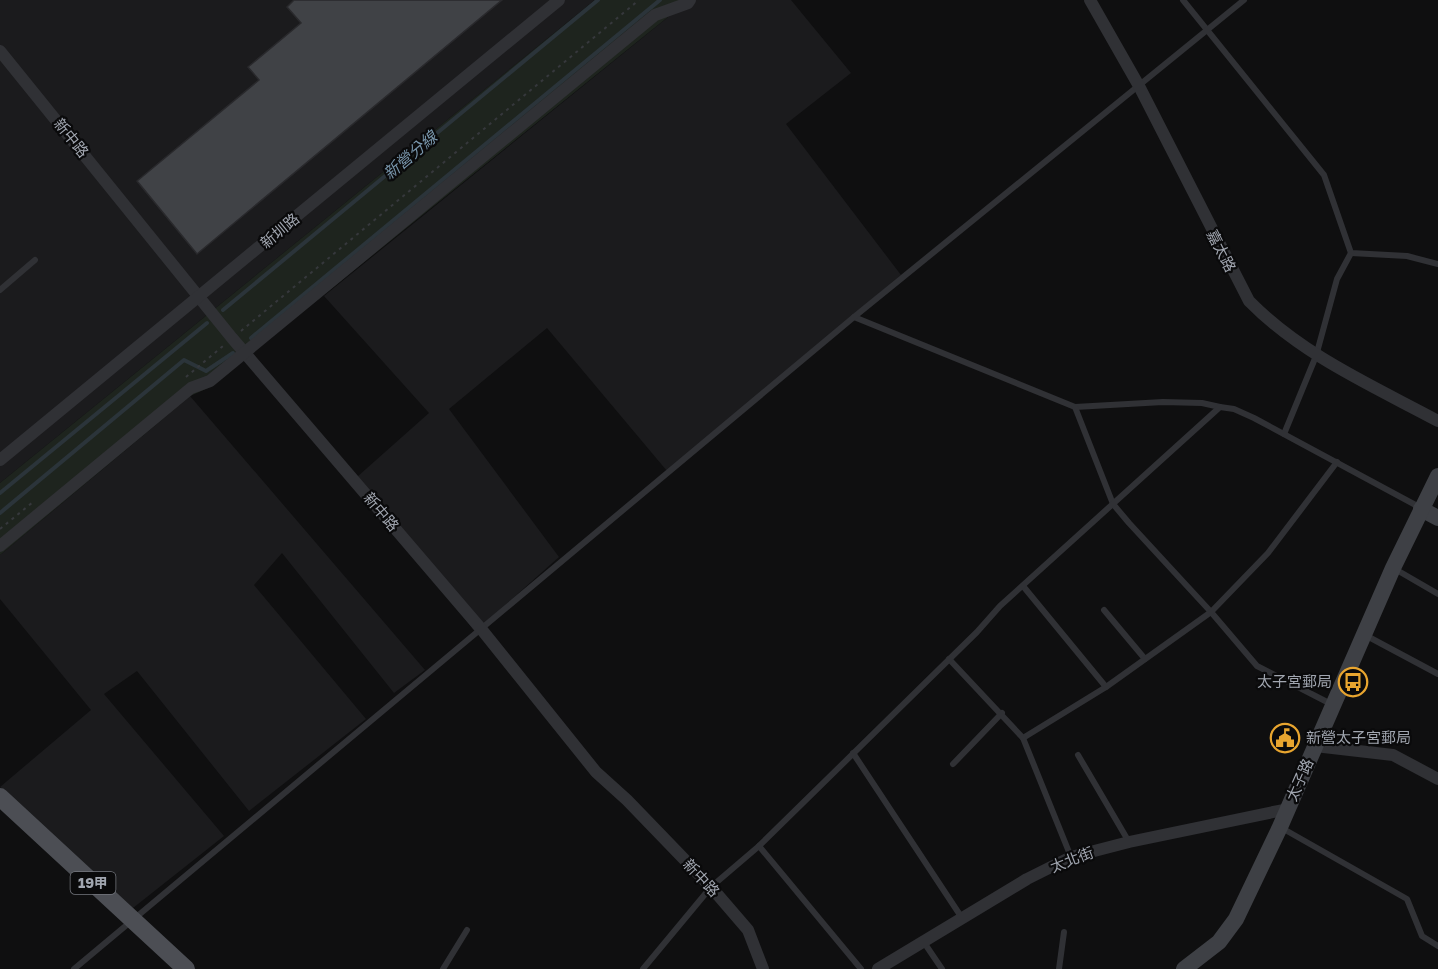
<svg xmlns="http://www.w3.org/2000/svg" width="1438" height="969" font-family="'Golos Text','Noto Sans TC',sans-serif">
  <style>
    .built { fill: #1b1b1d }
    .green { fill: #1e241e }
    .lines { fill: none; stroke-linecap: round; stroke-linejoin: round }
    .stream { stroke: #2b343a; stroke-width: 4 }
    .building { fill: #404246; stroke: #29292c; stroke-width: 1.5 }
    .path { stroke: #36383c; stroke-width: 2; stroke-dasharray: 3 4.5; stroke-linecap: butt }
    .lane { stroke: #303135; stroke-width: 6 }
    .street { stroke: #303135; stroke-width: 12 }
    .secondary { stroke: #3e4045; stroke-width: 16 }
    .primary { stroke: #4c4e54; stroke-width: 18 }
    .labels { text-anchor: middle; stroke-width: 4.5; stroke-linejoin: round; paint-order: stroke }
    .shield { fill: #0a0a0b; stroke: #74777e; stroke-width: 1.5 }
    .shield-label { font-size: 14px; font-weight: bold; fill: #a1a6b0 }
    .street-label { font-size: 15px; fill: #a1a6b0; stroke: #0a0a0b }
    .poi-label { font-size: 15px; fill: #a1a6b0; stroke: #0a0a0b; text-anchor: end }
    .water-label { font-size: 16px; font-style: italic; fill: #7895ab; stroke: #0a0a0b }
  </style>
  <rect width="100%" height="100%" fill="#0f0f10"/>
  <!-- built -->
  <g class="built">
    <path d="M 0,0 L 595,0 L 0,483 Z"/>
    <path d="M 689,0 L 791,0 L 851,73 L 786,124 L 901,275 L 667,471 L 547,328 L 449,409 L 559,557 L 475,632 L 357,477 L 429,413 L 324,296 Z"/>
    <path d="M 190,396 L 425,670 L 394,693 L 282,553 L 254,585 L 366,719 L 249,811 L 137,671 L 104,694 L 224,836 L 133,908 L 0,787 L 91,710 L 0,599 L 0,555 Z"/>
  </g>
  <!-- green -->
  <path class="green" d="M 595,0 L 689,0 L 208,388 L 190,396 L 0,555 L 0,483 Z"/>
  <g class="lines">
    <!-- stream -->
    <g class="stream">
      <path d="M 223,310 L 598,0"/>
      <path d="M 251,338 L 660,0"/>
      <path d="M 0,493 L 207,323"/>
      <path d="M 0,513 L 184,360 L 206,371 L 233,353"/>
    </g>
  </g>
  <!-- building -->
  <path class="building" d="M 294,0 L 502,0 L 197,254 L 137,181 L 259,80 L 248,67 L 301,23 L 287,7 Z"/>
  <g class="lines">
    <!-- path -->
    <g class="path">
      <path d="M 241,331 L 639,0"/>
      <path d="M 186,377 L 223,346"/>
      <path d="M 0,529 L 33,502"/>
    </g>
    <!-- lane -->
    <g class="lane">
      <path d="M 1183,0 L 1324,175 L 1351,253 L 1407,256 L 1438,264"/>
      <path d="M 0,290 L 35,260"/>
      <path d="M 854,317 L 1075,407 L 1163,402 L 1202,403 L 1220,407"/>
      <path d="M 1075,407 L 1113,504 L 1129,523 L 1211,612 L 1257,666 L 1331,704"/>
      <path d="M 1284,434 L 1316,356 L 1337,279 L 1351,253"/>
      <path d="M 1395,569 L 1438,594"/>
      <path d="M 1023,586 L 1106,687"/>
      <path d="M 1104,610 L 1145,659"/>
      <path d="M 1365,635 L 1438,674"/>
      <path d="M 949,659 L 1023,738 L 1106,687 L 1211,612 L 1268,553 L 1337,462"/>
      <path d="M 1023,738 L 1071,857"/>
      <path d="M 853,753 L 962,918"/>
      <path d="M 1078,755 L 1129,842"/>
      <path d="M 953,764 L 1002,713"/>
      <path d="M 1280,827 L 1407,899 L 1422,936 L 1438,946"/>
      <path d="M 759,846 L 861,969"/>
      <path d="M 923,941 L 942,969"/>
      <path d="M 74,969 L 854,317 L 1244,0"/>
      <path d="M 443,969 L 467,930"/>
      <path d="M 643,969 L 711,887 L 759,846 L 977,632 L 1000,606 L 1220,407 L 1234,409 L 1254,418 L 1421,508"/>
      <path d="M 1059,969 L 1064,932"/>
    </g>
    <!-- street -->
    <g class="street">
      <path d="M 1090,0 L 1139,86 L 1249,301 C 1302,355 1371,385 1438,421"/>
      <path d="M 0,51 L 232,338 L 482,630 L 596,772 L 627,800 L 711,887 L 748,930 L 763,969"/>
      <path d="M 0,460 L 559,0"/>
      <path d="M 0,546 L 191,388 L 210,381 L 655,15 L 688,3 L 690,0"/>
      <path d="M 1315,746 L 1393,755 L 1438,779"/>
      <path d="M 878,969 L 1027,879 L 1071,857 L 1129,842 L 1288,809"/>
    </g>
    <!-- secondary -->
    <g class="secondary">
      <path d="M 1421,509 L 1438,518"/>
      <path d="M 1184,969 L 1219,942 L 1236,919 L 1280,827 L 1393,568 L 1438,476"/>
    </g>
    <!-- primary -->
    <path class="primary" d="M 0,797 L 186,969"/>
  </g>
  <!-- icons -->
  <defs>
    <g id="bus-ring" transform="scale(1.5)"><circle r="9.5" fill="#0a0a0b" stroke="#e8a52f" stroke-width="1.5"/><path d="M-5-6H5V4H4V6H2V4H-2V6H-4V4H-5ZM-3.5-4V0h7V-4ZM-3.5 1.2v1.5H-2V1.2ZM2 1.2v1.5H3.5V1.2Z" fill="#e8a52f"/></g>
    <g id="civic-ring" transform="scale(1.5)"><circle r="9.5" fill="#0a0a0b" stroke="#e8a52f" stroke-width="1.5"/><path d="M-.6-6.5H3V-4.5H.6V-3L4-1V1h2V6H-6V1h2V-1L-.6-3ZM-1.2 2.5V6h2.4V2.5Z" fill="#e8a52f"/></g>
  </defs>
  <g fill-rule="evenodd">
    <use href="#bus-ring" x="1353" y="682"/>
    <use href="#civic-ring" x="1285" y="738"/>
  </g>
  <g class="labels">
    <!-- shield labels -->
    <rect class="shield" x="70.5" y="872" width="45" height="22" rx="4.5"/>
    <g class="shield-label">
      <text x="93" y="888">19甲</text>
    </g>
    <!-- street labels -->
    <g class="street-label">
      <text transform="translate(71 138) rotate(51)" y="5">新中路</text>
      <text transform="translate(280 231) rotate(-40)" y="5">新圳路</text>
      <text transform="translate(1221 251) rotate(63)" y="5">嘉太路</text>
      <text transform="translate(381 512) rotate(50)" y="5">新中路</text>
      <text transform="translate(1300 780) rotate(-66)" y="5">太子路</text>
      <text transform="translate(1072 860) rotate(-21)" y="5">太北街</text>
      <text transform="translate(701 878) rotate(47)" y="5">新中路</text>
    </g>
    <!-- poi labels -->
    <g class="poi-label">
      <text x="1332" y="687">太子宮郵局</text>
      <text x="1306" y="743" text-anchor="start">新營太子宮郵局</text>
    </g>
    <!-- water labels -->
    <g class="water-label">
      <text transform="translate(410 155) rotate(-40)" y="6">新營分線</text>
    </g>
  </g>
</svg>
